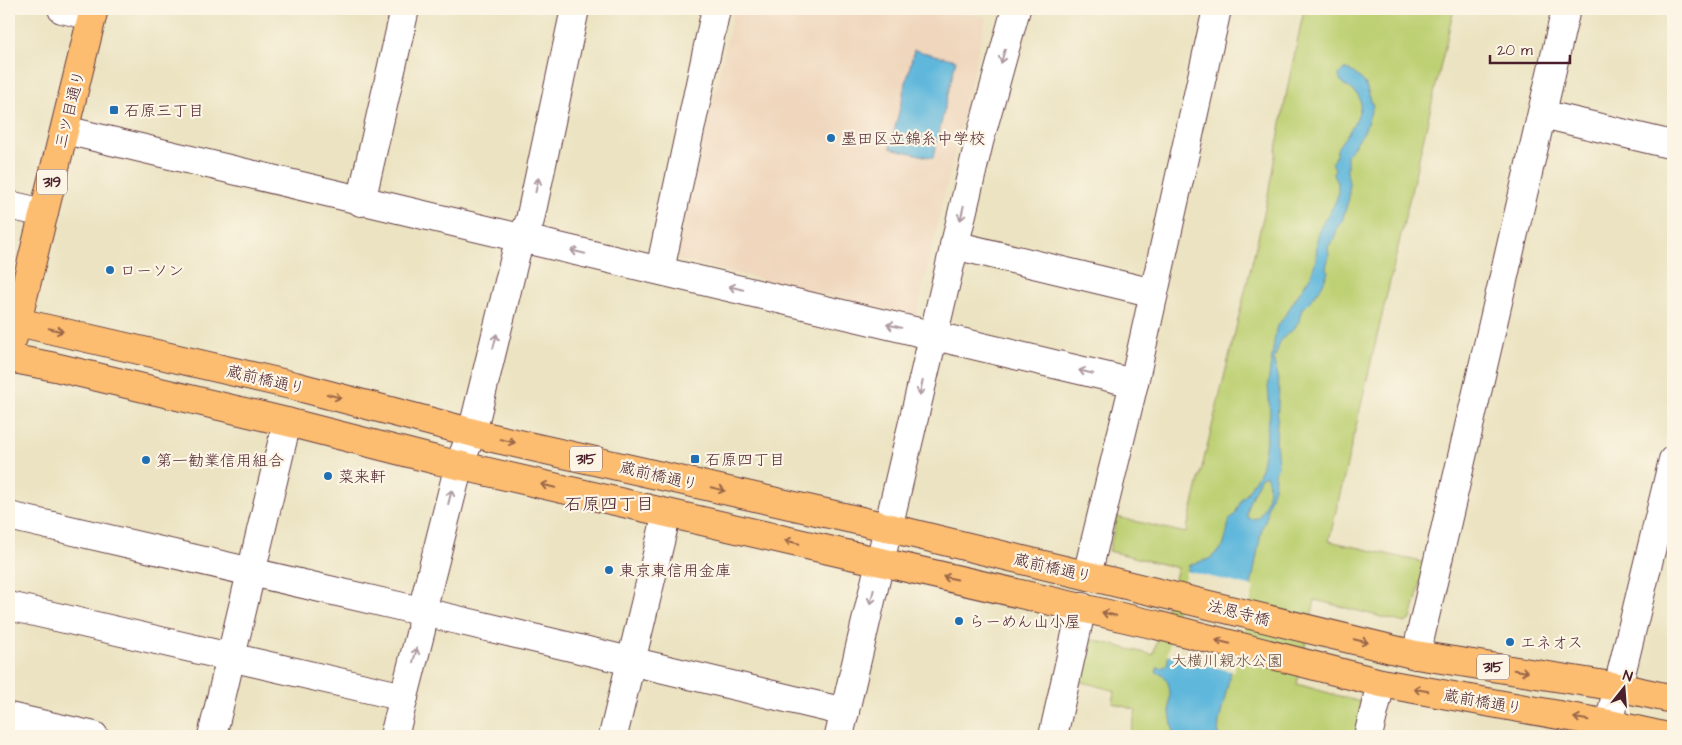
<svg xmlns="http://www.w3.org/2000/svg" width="1682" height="745" font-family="'Architects Daughter','Klee One',sans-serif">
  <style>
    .built { fill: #efd6bc }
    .green { fill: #bdd073; stroke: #84784f }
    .water { fill: #5fb7dc; stroke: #546b84; fill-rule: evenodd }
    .pier { fill: #ebe3c1 }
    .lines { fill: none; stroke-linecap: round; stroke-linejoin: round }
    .minor-casing { stroke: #623c42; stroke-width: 30 }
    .major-casing { stroke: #623c42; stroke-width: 30 }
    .minor { stroke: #fff; stroke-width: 28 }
    .major { stroke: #fcbd6f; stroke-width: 28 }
    .oneway { stroke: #ae9aa0 }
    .oneway2 { stroke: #9a664a }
    .poi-dot { fill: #1f6fb2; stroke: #fcf5e5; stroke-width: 2 }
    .labels { text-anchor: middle; stroke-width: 4.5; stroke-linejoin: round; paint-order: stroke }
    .shield { fill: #fcf5e5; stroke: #7f5f63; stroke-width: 1 }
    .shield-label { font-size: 15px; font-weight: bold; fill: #4a1f2b }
    .street-label { font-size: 16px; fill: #4a1f2b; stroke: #fcf5e5 }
    .poi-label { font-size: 16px; fill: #4a1f2b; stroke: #fcf5e5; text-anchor: start }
    .park-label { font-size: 16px; fill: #674b3d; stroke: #fcf5e5 }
    .neighbourhood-label { font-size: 18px; fill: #4a1f2b; stroke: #fcf5e5 }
  </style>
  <rect width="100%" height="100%" fill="#fcf5e5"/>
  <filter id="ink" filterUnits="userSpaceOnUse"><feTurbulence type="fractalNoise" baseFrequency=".02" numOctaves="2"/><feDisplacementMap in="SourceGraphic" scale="10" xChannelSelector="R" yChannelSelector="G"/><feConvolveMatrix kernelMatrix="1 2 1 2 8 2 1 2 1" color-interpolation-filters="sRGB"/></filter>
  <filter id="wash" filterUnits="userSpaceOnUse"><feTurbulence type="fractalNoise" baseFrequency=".0096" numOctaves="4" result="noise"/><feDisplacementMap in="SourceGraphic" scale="20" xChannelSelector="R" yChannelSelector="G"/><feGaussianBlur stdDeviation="1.12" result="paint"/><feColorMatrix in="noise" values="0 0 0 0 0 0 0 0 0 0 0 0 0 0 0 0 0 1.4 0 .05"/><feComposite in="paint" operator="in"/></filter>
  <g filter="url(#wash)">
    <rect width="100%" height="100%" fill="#ebe3c1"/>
    <!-- built -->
    <path class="built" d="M 734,9 L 948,9 L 986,17 L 916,317 L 676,259 Z"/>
    <!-- green -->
    <path class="green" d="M 1304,9 L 1454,9 L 1329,541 L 1426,563 L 1411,619 L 1405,623 L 1315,600 L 1297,684 L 1364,703 L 1356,736 L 1316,736 L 1288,730 L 1286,736 L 1130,736 L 1136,710 L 1113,703 L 1115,691 L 1079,681 L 1090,639 L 1153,655 L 1178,568 L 1109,551 L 1117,517 L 1186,533 L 1266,205 L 1288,85 Z"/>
    <!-- water -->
    <g class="water">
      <path d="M 914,50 L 956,60 L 933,158 L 890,148 Z"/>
      <path d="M 1344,69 L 1354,73 L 1365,83 L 1373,106 L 1364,132 L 1347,155 L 1347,172 L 1349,183 L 1349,198 L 1342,221 L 1338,226 L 1334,239 L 1328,247 L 1329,256 L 1326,268 L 1328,272 L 1322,286 L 1306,306 L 1302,308 L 1299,321 L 1293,330 L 1286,335 L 1280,342 L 1274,360 L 1279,387 L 1276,442 L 1278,463 L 1275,474 L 1274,487 L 1267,509 L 1267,516 L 1262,528 L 1252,581 L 1219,722 L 1218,736 L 1174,736 C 1173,728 1171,721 1170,713 C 1169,697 1174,678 1156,672 L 1158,667 L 1162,668 L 1167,664 L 1189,565 L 1209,559 L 1223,547 L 1227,532 L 1229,521 L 1235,514 L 1242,498 L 1246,495 L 1261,469 L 1265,448 L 1268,423 L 1270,415 L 1268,383 L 1276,329 L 1311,275 L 1316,260 L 1317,239 L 1321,226 L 1334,205 L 1338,195 L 1338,183 L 1333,173 L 1335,169 L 1332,162 C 1336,157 1336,152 1338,147 C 1346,135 1369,109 1357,94 C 1350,86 1339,86 1339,75 ZM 1266,475 C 1273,488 1266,506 1258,518 L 1251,519 L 1247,517 C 1245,504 1256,490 1260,478 Z"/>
    </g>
    <!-- pier -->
    <path class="pier" d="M 1186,571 L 1254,587 L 1234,672 L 1167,655 Z"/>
  </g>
  <g filter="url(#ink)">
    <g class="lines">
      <!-- minor casing -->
      <g class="minor-casing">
        <g id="minor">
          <path d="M 62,9 L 92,16"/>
          <path d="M 1542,114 L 1673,145"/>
          <path d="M 65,130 C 421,215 777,298 1134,383"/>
          <path d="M 361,202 L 405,9"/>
          <path d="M 9,205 L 44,213"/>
          <path d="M 954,245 L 1154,293"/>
          <path d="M 660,270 L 716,9"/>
          <path d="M 9,516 L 407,608 L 845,712"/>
          <path d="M 1087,575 L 1134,383 L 1217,9"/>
          <path d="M 9,606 L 404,697"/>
          <path d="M 1416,655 L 1566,9"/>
          <path d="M 9,717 L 94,736"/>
          <path d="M 212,736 L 287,422"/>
          <path d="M 394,736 L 421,630 L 422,611 L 459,465 L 472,433 L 516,253 L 530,220 L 575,9"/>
          <path d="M 613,736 L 667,513"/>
          <path d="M 839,736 L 979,142 L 1016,9"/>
          <path d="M 1053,736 L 1082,607"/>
          <path d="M 1368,736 L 1381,683"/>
          <path d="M 1606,736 L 1673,460"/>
        </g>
      </g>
      <!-- major casing -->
      <g class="major-casing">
        <g id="major">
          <path d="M 9,320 L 295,386 L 493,438 L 861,521 L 1416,655 L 1618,687 L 1673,699"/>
          <path d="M 13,338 L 94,9"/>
          <path d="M 9,358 L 55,367 L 287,422 L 436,460 L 1156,625 L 1381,683 L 1609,724 L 1663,736"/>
        </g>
      </g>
      <!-- minor -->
      <use href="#minor" class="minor"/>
      <!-- major -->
      <use href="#major" class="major"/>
    </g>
    <!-- one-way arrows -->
    <defs><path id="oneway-shaft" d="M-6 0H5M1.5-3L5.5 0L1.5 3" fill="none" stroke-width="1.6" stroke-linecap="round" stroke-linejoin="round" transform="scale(1.25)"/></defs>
    <g class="oneway">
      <use href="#oneway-shaft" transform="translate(1003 56) rotate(106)"/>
      <use href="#oneway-shaft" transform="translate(537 185) rotate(-78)"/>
      <use href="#oneway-shaft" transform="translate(962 213) rotate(103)"/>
      <use href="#oneway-shaft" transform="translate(578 252) rotate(-167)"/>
      <use href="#oneway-shaft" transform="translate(736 288) rotate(-167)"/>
      <use href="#oneway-shaft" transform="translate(894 326) rotate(-167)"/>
      <use href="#oneway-shaft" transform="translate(495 341) rotate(-76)"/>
      <use href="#oneway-shaft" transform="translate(1086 372) rotate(-167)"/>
      <use href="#oneway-shaft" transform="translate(921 388) rotate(103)"/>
      <use href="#oneway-shaft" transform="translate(450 497) rotate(-76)"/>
      <use href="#oneway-shaft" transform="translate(872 597) rotate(103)"/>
      <use href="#oneway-shaft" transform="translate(415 655) rotate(-75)"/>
    </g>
    <g class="oneway2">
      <use href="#oneway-shaft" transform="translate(56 330) rotate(13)"/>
      <use href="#oneway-shaft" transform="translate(334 396) rotate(15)"/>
      <use href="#oneway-shaft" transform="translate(508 441) rotate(13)"/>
      <use href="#oneway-shaft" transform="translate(548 486) rotate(-167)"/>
      <use href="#oneway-shaft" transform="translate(718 489) rotate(13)"/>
      <use href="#oneway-shaft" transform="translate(792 542) rotate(-167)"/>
      <use href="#oneway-shaft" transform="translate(950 578) rotate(-168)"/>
      <use href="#oneway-shaft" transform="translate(1109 614) rotate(-167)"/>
      <use href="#oneway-shaft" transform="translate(1361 641) rotate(14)"/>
      <use href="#oneway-shaft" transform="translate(1223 642) rotate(-166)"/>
      <use href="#oneway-shaft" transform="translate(1521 671) rotate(9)"/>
      <use href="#oneway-shaft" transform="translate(1421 690) rotate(-170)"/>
      <use href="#oneway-shaft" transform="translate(1581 719) rotate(-170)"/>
    </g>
  </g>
  <!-- markers -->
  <g class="poi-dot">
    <rect x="109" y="105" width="10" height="10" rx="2.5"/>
    <circle cx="831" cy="138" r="5"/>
    <circle cx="110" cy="270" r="5"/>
    <rect x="690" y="454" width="10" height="10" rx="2.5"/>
    <circle cx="146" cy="460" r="5"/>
    <circle cx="328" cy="476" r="5"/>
    <circle cx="609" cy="570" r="5"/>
    <circle cx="959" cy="621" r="5"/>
    <circle cx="1510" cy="642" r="5"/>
  </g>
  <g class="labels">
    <!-- shield labels -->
    <g class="shield">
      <rect x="37" y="169.5" width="30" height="25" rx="4"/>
      <rect x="570" y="446.5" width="32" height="25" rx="4"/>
      <rect x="1477" y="654.5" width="32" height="25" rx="4"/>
    </g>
    <g class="shield-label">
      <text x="52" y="187">319</text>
      <text x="586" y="464">315</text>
      <text x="1493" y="672">315</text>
    </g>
    <!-- street labels -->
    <g class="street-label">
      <text transform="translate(69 109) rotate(-76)" y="6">三ツ目通り</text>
      <text transform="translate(266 379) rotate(13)" y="6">蔵前橋通り</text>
      <text transform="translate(659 475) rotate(13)" y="6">蔵前橋通り</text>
      <text transform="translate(1053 567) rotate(13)" y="6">蔵前橋通り</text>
      <text transform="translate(1239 612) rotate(14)" y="6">法恩寺橋</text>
      <text transform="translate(1483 701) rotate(10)" y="6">蔵前橋通り</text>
    </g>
    <!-- poi labels -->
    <g class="poi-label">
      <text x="124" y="116">石原三丁目</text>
      <text x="841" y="144">墨田区立錦糸中学校</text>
      <text x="120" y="276">ローソン</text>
      <text x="705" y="465">石原四丁目</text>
      <text x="156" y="466">第一勧業信用組合</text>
      <text x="338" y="482">菜来軒</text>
      <text x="619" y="576">東京東信用金庫</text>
      <text x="969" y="627">らーめん山小屋</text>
      <text x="1520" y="648">エネオス</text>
    </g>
    <!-- park labels -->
    <g class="park-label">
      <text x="1227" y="666">大横川親水公園</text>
    </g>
    <!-- neighbourhood labels -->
    <g class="neighbourhood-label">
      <text x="609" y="510">石原四丁目</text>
    </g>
  </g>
  <!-- margin -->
  <rect width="1682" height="745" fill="none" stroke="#fcf5e5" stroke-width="30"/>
  <!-- north arrow -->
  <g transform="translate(1624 688) rotate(17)" stroke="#fcf5e5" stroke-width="4" paint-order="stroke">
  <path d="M0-4L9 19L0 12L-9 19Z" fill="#4a1f2b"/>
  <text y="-8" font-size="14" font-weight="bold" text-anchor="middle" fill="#4a1f2b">N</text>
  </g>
  <!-- scale -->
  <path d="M1490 55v8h80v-8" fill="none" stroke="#4a1f2b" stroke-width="2.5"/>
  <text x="1497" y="55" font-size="15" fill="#4a1f2b" stroke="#fcf5e5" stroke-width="4" paint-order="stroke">20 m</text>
</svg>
